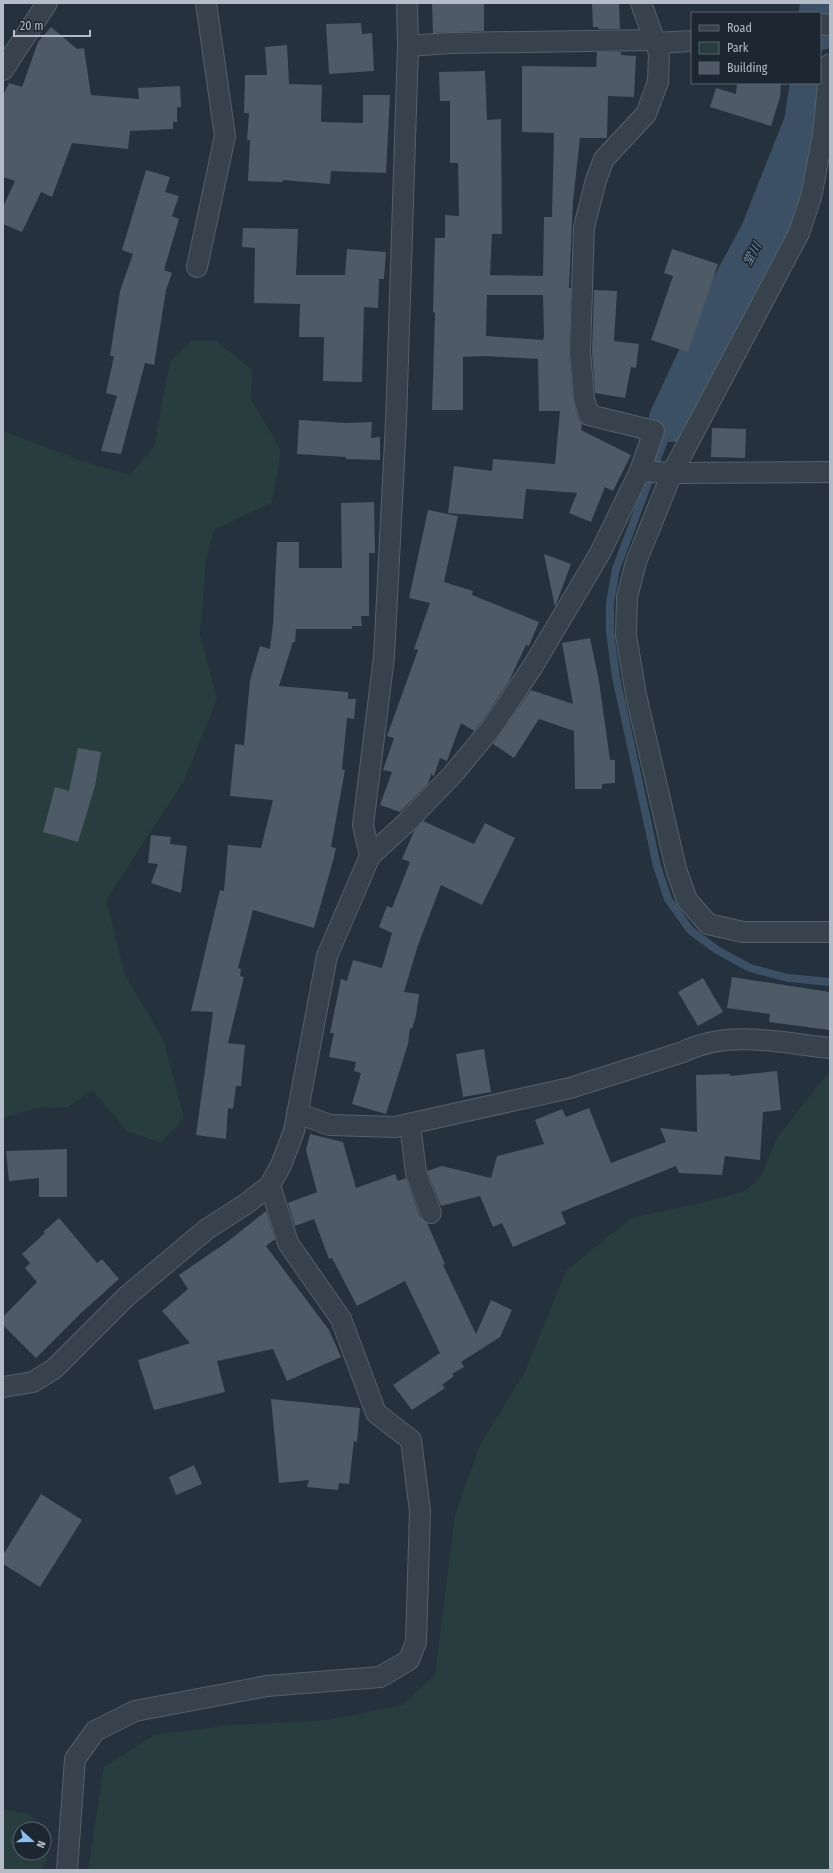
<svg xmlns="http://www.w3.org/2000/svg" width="833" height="1873" font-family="'Fira Sans Condensed','Noto Sans JP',sans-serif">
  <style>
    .green { fill: #283e3e }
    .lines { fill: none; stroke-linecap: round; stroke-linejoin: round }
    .stream { stroke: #3b5064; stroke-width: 8 }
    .river { stroke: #3b5064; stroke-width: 46 }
    .building { fill: #4e5a66; fill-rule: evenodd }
    .street-casing { stroke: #56606a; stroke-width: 22 }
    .street { stroke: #38424c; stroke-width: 20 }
    .labels { text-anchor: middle; stroke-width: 3; stroke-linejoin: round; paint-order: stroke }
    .water-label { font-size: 12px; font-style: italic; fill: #7691a9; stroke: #1d2731 }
  </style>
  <rect width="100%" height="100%" fill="#25313c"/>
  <!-- green -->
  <g class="green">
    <path d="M 191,341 L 217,341 L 253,371 L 250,398 L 281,450 L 272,502 L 214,530 L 206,560 L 200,635 L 217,699 L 184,781 L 106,900 L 125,975 L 163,1039 L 184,1118 L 161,1143 L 127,1131 L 92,1090 L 68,1107 L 36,1108 L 3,1118 L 3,431 L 82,461 L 129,475 L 154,447 L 170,362 Z"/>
    <path d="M 827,1074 L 830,1075 L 830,1870 L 88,1870 L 104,1767 L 154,1735 L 233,1725 L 329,1720 L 402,1705 L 435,1675 L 455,1515 L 480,1445 L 525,1372 L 566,1271 L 631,1218 L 715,1200 L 747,1190 L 762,1174 L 777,1138 Z"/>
    <path d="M 3,1808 L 30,1815 L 42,1829 L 20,1829 L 20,1853 L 44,1853 L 44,1831 L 48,1859 L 41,1870 L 3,1870 Z"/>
  </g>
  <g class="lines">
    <!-- stream -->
    <path class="stream" d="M 672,419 L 616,569 L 610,603 L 610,632 L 616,677 L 657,866 L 668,899 L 690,930 L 717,950 L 750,968 L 788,978 L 830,982"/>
    <!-- river -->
    <g class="river">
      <path d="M 820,27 L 823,3"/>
      <path d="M 672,419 L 729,297 L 763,234 L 807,123 L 813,83"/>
    </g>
  </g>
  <!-- building -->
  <g class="building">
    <path d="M 432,3 L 484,3 L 484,31 L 433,33 Z"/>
    <path d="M 592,3 L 619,3 L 620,29 L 598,29 L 598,27 L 593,27 Z"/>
    <path d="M 361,23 L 362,34 L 372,33 L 374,71 L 329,74 L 326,24 Z"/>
    <path d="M 51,27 L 77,49 L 84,48 L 91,95 L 139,99 L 138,88 L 180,86 L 181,107 L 177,107 L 177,122 L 173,122 L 173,129 L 130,131 L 128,149 L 72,143 L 52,197 L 41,192 L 22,232 L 3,224 L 3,207 L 15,181 L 3,177 L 3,96 L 9,83 L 22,87 L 38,42 Z"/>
    <path d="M 287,45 L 289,84 L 322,85 L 321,122 L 363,123 L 363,95 L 390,95 L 386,173 L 331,171 L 330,184 L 283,180 L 283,182 L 248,181 L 250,140 L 247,140 L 249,113 L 244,113 L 245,75 L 267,75 L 265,47 Z"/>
    <path d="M 597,52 L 621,52 L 621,55 L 636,56 L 634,97 L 608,96 L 607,138 L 580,138 L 573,201 L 569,288 L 571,288 L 569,353 L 573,400 L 578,418 L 582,424 L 581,430 L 631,455 L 613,491 L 605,487 L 591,522 L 569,513 L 577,493 L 526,489 L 523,519 L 448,513 L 454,466 L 492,471 L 493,459 L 555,464 L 560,411 L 539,411 L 538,359 L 485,356 L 463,357 L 463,410 L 432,410 L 435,313 L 433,312 L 435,238 L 445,238 L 445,215 L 459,216 L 458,163 L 450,163 L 450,101 L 440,101 L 439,72 L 485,71 L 487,120 L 501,119 L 502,234 L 492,234 L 490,275 L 543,276 L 544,217 L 552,217 L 554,133 L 522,132 L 522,66 L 596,67 ZM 487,295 L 543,295 L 544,337 L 543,340 L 486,336 Z"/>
    <path d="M 737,83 L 781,83 L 780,97 L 771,126 L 710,107 L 716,88 L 736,94 Z"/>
    <path d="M 146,170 L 170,177 L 165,192 L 179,196 L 172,216 L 179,219 L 164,270 L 172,273 L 166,290 L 154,365 L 145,363 L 121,454 L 101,451 L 117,396 L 106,393 L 114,356 L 110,356 L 120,291 L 133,254 L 122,250 Z"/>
    <path d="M 243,228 L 298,229 L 296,275 L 345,275 L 347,249 L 386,252 L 384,279 L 379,279 L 378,308 L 364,307 L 362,382 L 323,381 L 324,337 L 299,337 L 300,304 L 254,303 L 255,248 L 242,247 Z"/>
    <path d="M 672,249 L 718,264 L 688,352 L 651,340 L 673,276 L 664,273 Z"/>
    <path d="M 594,290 L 617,291 L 614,341 L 639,344 L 636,368 L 631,367 L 625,398 L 595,393 L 592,352 Z"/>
    <path d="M 299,420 L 346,423 L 372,422 L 371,438 L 380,437 L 380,460 L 346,459 L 346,457 L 297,454 Z"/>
    <path d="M 712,428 L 746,429 L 745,458 L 711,457 Z"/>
    <path d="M 374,502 L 375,553 L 369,553 L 369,616 L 361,616 L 362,626 L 352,626 L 352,629 L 296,629 L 295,642 L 293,642 L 279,686 L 348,692 L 348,699 L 356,699 L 354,719 L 347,718 L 342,769 L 345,770 L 331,847 L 336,848 L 333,861 L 314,928 L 253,910 L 238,968 L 241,969 L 240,976 L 244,977 L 228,1043 L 245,1045 L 241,1086 L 236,1086 L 233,1109 L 228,1108 L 226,1139 L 196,1135 L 213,1012 L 191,1011 L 220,890 L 224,891 L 228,845 L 261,848 L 273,800 L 230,796 L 235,744 L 244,745 L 250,680 L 260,646 L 270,649 L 273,624 L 277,542 L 299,542 L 299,568 L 342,568 L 341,503 Z"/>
    <path d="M 428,510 L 458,516 L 444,582 L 473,591 L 472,595 L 539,622 L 529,646 L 526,645 L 509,681 L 483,720 L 474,731 L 461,723 L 447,761 L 440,758 L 434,776 L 431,774 L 428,784 L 400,812 L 380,805 L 392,772 L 383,770 L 394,738 L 387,736 L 418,650 L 414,649 L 430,603 L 409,598 Z"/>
    <path d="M 544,554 L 571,564 L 555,607 Z"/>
    <path d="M 590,638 L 599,681 L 610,760 L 615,760 L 615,783 L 602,784 L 602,789 L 575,789 L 574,731 L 539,719 L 514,758 L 493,744 L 531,690 L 573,704 L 562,643 Z"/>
    <path d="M 78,748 L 101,752 L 95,786 L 78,842 L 43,832 L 55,787 L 69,791 Z"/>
    <path d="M 423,821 L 474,844 L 485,823 L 515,838 L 482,905 L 441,885 L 418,945 L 404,992 L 419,994 L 416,1016 L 412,1029 L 410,1028 L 408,1044 L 386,1114 L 352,1104 L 361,1073 L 354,1071 L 356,1062 L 329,1057 L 334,1033 L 330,1033 L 341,979 L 347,981 L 353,960 L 382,968 L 392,933 L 379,927 L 387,906 L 392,908 L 410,862 L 402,859 L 414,831 Z"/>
    <path d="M 151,835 L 171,837 L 170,844 L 187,846 L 181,893 L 151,883 L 158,864 L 148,863 Z"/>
    <path d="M 732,977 L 830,992 L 830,1030 L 769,1022 L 770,1014 L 727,1008 Z"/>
    <path d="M 703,978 L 723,1012 L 698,1026 L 678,992 Z"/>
    <path d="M 484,1049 L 491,1092 L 463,1097 L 456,1054 Z"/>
    <path d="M 777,1071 L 781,1110 L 763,1112 L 760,1160 L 725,1156 L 722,1175 L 679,1173 L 676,1166 L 561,1212 L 566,1224 L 513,1247 L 502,1223 L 493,1227 L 480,1196 L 441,1206 L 427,1171 L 442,1166 L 491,1178 L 497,1156 L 544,1144 L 535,1120 L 562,1109 L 566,1117 L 589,1108 L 611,1163 L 666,1142 L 660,1128 L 697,1132 L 696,1075 L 730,1074 L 730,1076 Z"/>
    <path d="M 310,1134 L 343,1142 L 356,1188 L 395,1174 L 398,1181 L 406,1178 L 420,1217 L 427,1223 L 445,1264 L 443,1265 L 476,1334 L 491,1300 L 512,1310 L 500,1337 L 461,1362 L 464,1367 L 452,1374 L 454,1376 L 442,1385 L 445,1388 L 412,1410 L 393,1385 L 440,1353 L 405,1281 L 357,1306 L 332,1258 L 329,1259 L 314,1219 L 295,1226 L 288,1203 L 317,1192 L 306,1150 Z"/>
    <path d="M 67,1149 L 67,1197 L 39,1197 L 39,1178 L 9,1181 L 6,1151 Z"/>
    <path d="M 266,1211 L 275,1239 L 266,1246 L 329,1330 L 341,1357 L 287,1381 L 273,1349 L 217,1361 L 225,1392 L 154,1410 L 138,1360 L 190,1343 L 162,1311 L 188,1289 L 179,1275 L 227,1242 Z"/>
    <path d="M 59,1218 L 97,1263 L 102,1259 L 119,1279 L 81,1313 L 36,1358 L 3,1325 L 3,1317 L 37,1282 L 25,1268 L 30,1263 L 22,1254 L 45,1233 L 43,1232 Z"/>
    <path d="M 271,1399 L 360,1408 L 357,1442 L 354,1441 L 349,1484 L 339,1483 L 338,1490 L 307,1487 L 309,1480 L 279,1483 Z"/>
    <path d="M 194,1465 L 202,1484 L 176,1495 L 169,1477 Z"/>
    <path d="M 41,1494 L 82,1520 L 40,1587 L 3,1564 L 3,1555 Z"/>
  </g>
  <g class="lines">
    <!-- street casing -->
    <g class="street-casing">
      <g id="street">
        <path d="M 820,24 L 830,25"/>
        <path d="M 655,43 L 692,41"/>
        <path d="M 408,46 L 450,43 L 654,40"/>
        <path d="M 830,64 L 823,135 L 811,197 L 799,233 L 672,473 L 636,562 L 627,597 L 626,635 L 636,695 L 676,869 L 687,900 L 708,924 L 743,932 L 830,932"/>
        <path d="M 3,70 L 47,3"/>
        <path d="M 197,267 L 225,136 L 206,3"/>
        <path d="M 640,471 L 654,431 L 589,415 L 584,399 L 580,352 L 584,227 L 596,180 L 604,159 L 646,114 L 658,82 L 659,53 L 641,3"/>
        <path d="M 370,856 L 363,825 L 384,657 L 396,422 L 408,46 L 407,3"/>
        <path d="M 297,1113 L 330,1125 L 395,1127 L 570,1088 L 683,1052 C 728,1029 782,1043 830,1048"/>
        <path d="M 410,1124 L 416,1173 L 431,1213"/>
        <path d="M 3,1387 L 33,1382 L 54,1369 L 127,1296 L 207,1229 L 246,1204 L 270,1185 L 281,1165 L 294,1131 L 327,956 L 370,856 L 407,822 L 454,773 L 492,727 L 533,666 L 600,553 L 640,471 L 672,473 L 830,472"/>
        <path d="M 67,1870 L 75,1759 L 95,1731 L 135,1711 L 267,1686 L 380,1677 L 409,1660 L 416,1642 L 420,1511 L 411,1440 L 376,1413 L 341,1319 L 288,1243 L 270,1185"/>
      </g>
    </g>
    <!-- street -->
    <use href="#street" class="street"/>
  </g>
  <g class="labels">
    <!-- water labels -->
    <g class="water-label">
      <text transform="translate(752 254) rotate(-61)" y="4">堂川</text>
    </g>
  </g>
  <!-- border -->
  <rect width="833" height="1873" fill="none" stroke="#b4bdc7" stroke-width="8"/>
  <!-- legend -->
  <rect x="691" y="12" width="130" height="72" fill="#1d2731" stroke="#59636d"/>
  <rect x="699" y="25" width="20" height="6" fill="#38424c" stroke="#59636d"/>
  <text x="727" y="32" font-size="12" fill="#b4bdc7">Road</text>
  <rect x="699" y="42" width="20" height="12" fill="#283e3e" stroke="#59636d"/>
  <text x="727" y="52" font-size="12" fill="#b4bdc7">Park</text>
  <rect x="699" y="62" width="20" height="12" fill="#4e5a66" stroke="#59636d"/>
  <text x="727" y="72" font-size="12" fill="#b4bdc7">Building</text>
  <!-- north arrow -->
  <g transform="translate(32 1841) rotate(111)"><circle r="19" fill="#1d2731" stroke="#59636d"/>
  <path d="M0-3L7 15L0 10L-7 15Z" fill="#8ebff2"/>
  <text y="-6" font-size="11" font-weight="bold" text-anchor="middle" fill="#b4bdc7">N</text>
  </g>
  <!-- scale -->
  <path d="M14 30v6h76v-6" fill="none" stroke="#b4bdc7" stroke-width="2"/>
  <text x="20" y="30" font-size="12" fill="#b4bdc7" stroke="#1d2731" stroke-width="3" paint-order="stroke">20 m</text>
</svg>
